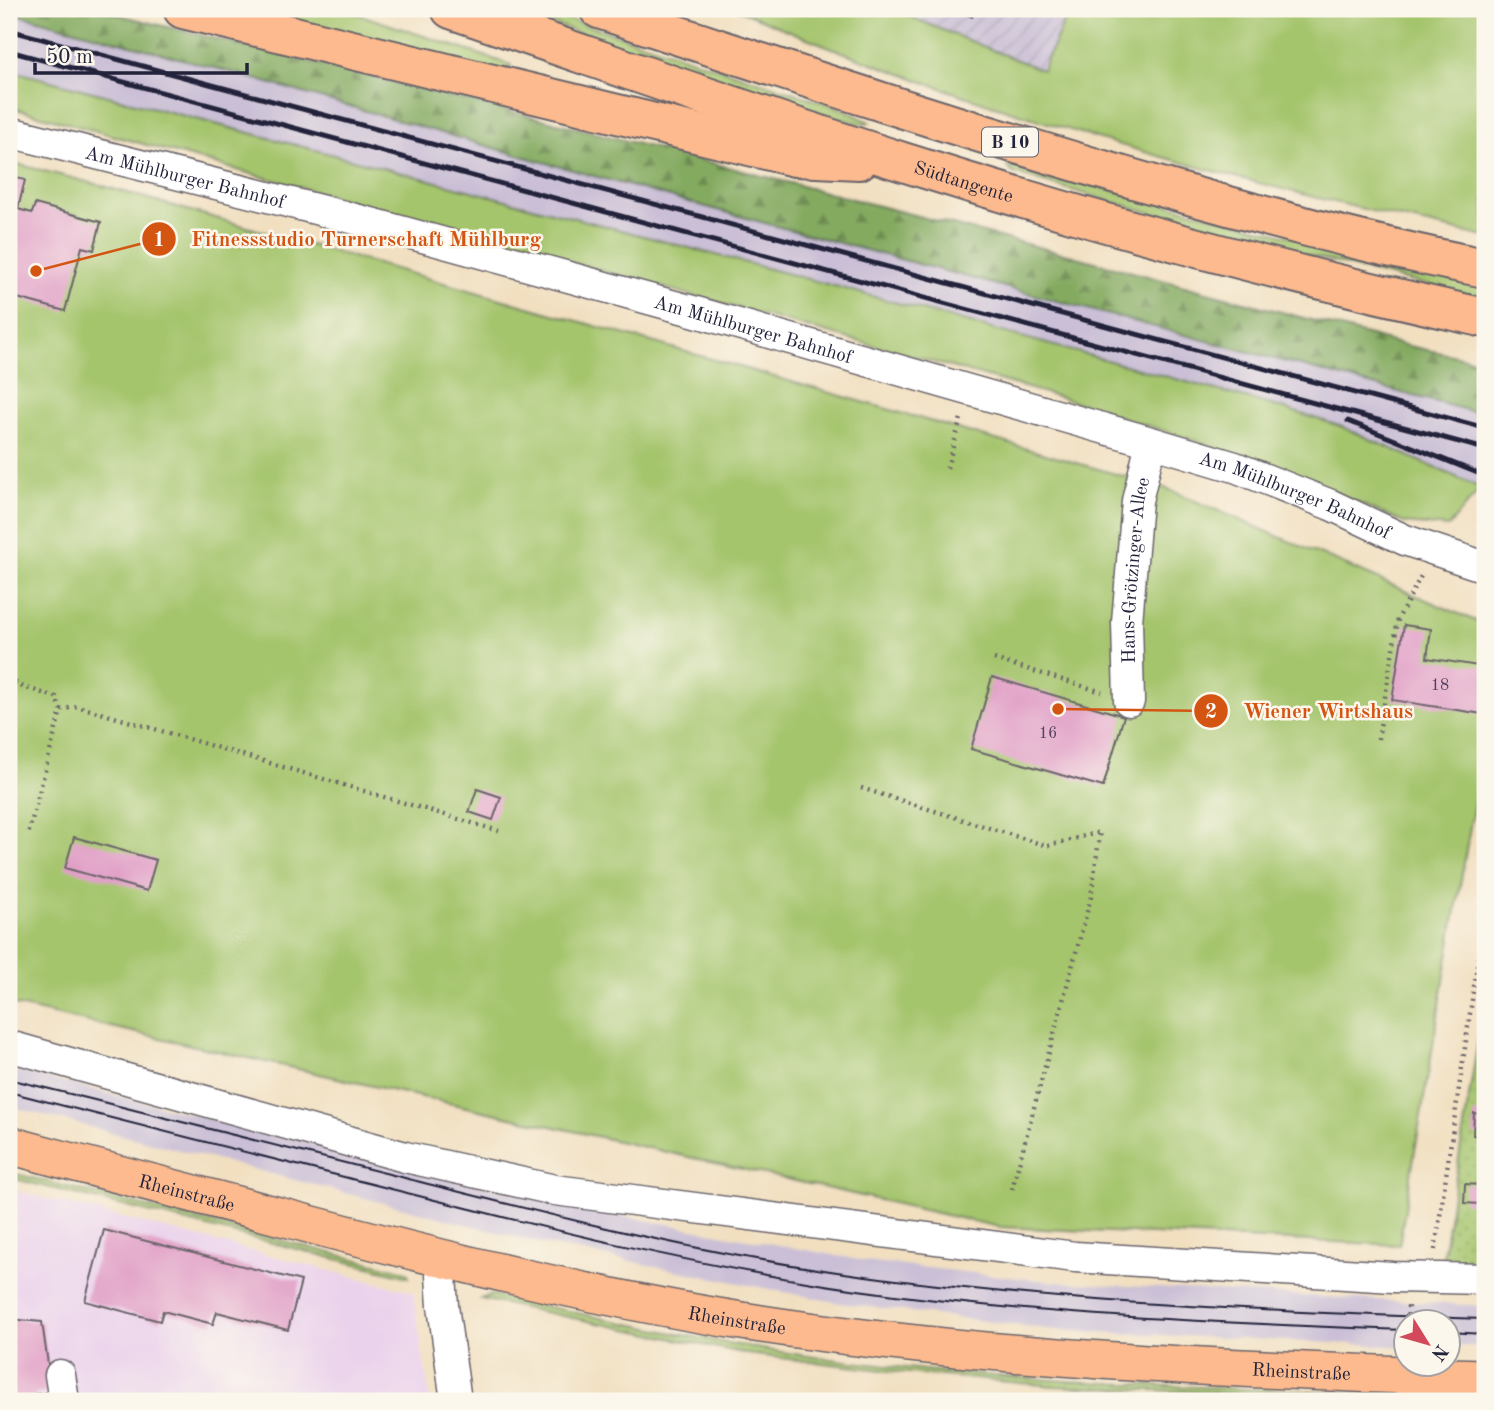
<svg xmlns="http://www.w3.org/2000/svg" width="1494" height="1410" font-family="'Old Standard TT',serif">
  <style>
    .built { fill: #ead1ec }
    .industrial { fill: url(#industrial-furrows) }
    .railway { fill: #cabfd6 }
    .grass { fill: #a5c56d; stroke: #647454; stroke-width: 2 }
    .forest { fill: url(#forest-firs); stroke: #53664e; stroke-width: 2 }
    .park { fill: url(#park-dots); stroke: #647454; stroke-width: 2 }
    .building { fill: #e09dc6 }
    .lines { fill: none; stroke-linecap: round; stroke-linejoin: round }
    .minor-casing { stroke: #6a646a; stroke-width: 33 }
    .major-casing { stroke: #6a646a; stroke-width: 40 }
    .highway-casing { stroke: #6a646a; stroke-width: 42 }
    .path { stroke: #6a646a; stroke-width: 4.5; stroke-dasharray: 2 5; stroke-linecap: butt }
    .minor { stroke: #fff; stroke-width: 30 }
    .major { stroke: #fcba8e; stroke-width: 37 }
    .highway { stroke: #fcba8e; stroke-width: 38 }
    .tram { stroke: #22223b; stroke-width: 2 }
    .rail { stroke: #22223b; stroke-width: 5 }
    .labels { text-anchor: middle; stroke-width: 5; stroke-linejoin: round; paint-order: stroke }
    .number-label { font-size: 16px; fill: #52415e }
    .shield { fill: #fbf7ec; stroke: #636270; stroke-width: 2 }
    .shield-label { font-size: 18px; font-weight: bold; fill: #22223b }
    .street-label { font-size: 19px; fill: #22223b; stroke: #fbf7ec }
    .leader { fill: none; stroke: #d45411; stroke-width: 2.5 }
    .callout-dot { fill: #d45411; stroke: #fbf7ec; stroke-width: 2.5 }
    .mark-label { font-size: 21px; text-anchor: middle; font-weight: bold; fill: #fff }
    .callout-label { font-size: 21px; text-anchor: middle; font-weight: bold; fill: #d45411; stroke: #fbf7ec; stroke-width: 5; stroke-linejoin: round; paint-order: stroke }
  </style>
  <defs>
    <pattern id="industrial-furrows" width="10" height="10" patternUnits="userSpaceOnUse" patternTransform="scale(1.75)"><rect width="10" height="10" fill="#cabfd6"/><path d="M-1 1l2-2M0 10L10 0M9 11l2-2" fill="none" stroke="#ada4b9"/></pattern>
    <pattern id="forest-firs" width="22" height="20" patternUnits="userSpaceOnUse" patternTransform="scale(1.75)"><rect width="22" height="20" fill="#84aa60"/><path d="M5 1l3.5 6h-7zM16 11l3.5 6h-7z" fill="#6c8a50"/></pattern>
    <pattern id="park-dots" width="8" height="8" patternUnits="userSpaceOnUse" patternTransform="scale(1.75)"><rect width="8" height="8" fill="#a5c56d"/><path d="M2 2h.1M6 6h.1" fill="none" stroke="#8ea95f" stroke-width="1.8" stroke-linecap="round"/></pattern>
  </defs>
  <rect width="100%" height="100%" fill="#fbf7ec"/>
  <filter id="ink" filterUnits="userSpaceOnUse"><feTurbulence type="fractalNoise" baseFrequency=".0143" numOctaves="2"/><feDisplacementMap in="SourceGraphic" scale="14" xChannelSelector="R" yChannelSelector="G"/><feConvolveMatrix kernelMatrix="1 2 1 2 8 2 1 2 1" color-interpolation-filters="sRGB"/></filter>
  <filter id="wash" filterUnits="userSpaceOnUse"><feTurbulence type="fractalNoise" baseFrequency=".00686" numOctaves="4" result="noise"/><feDisplacementMap in="SourceGraphic" scale="28" xChannelSelector="R" yChannelSelector="G"/><feGaussianBlur stdDeviation="1.57" result="paint"/><feColorMatrix in="noise" values="0 0 0 0 0 0 0 0 0 0 0 0 0 0 0 0 0 1.4 0 .05"/><feComposite in="paint" operator="in"/></filter>
  <g filter="url(#wash)">
    <rect width="100%" height="100%" fill="#f1dfc0"/>
    <!-- built -->
    <path class="built" d="M 9,1189 L 413,1292 L 430,1401 L 9,1401 Z"/>
    <!-- industrial -->
    <path class="industrial" d="M 891,9 L 1070,9 L 1042,70 Z"/>
    <!-- railway -->
    <g class="railway">
      <path d="M 9,12 L 241,75 L 525,157 L 772,225 L 1485,415 L 1485,490 L 1340,426 L 1282,408 L 842,288 L 9,70 Z"/>
      <path d="M 9,1069 L 570,1206 L 865,1261 L 1056,1282 L 1485,1306 L 1485,1346 L 1449,1346 L 1448,1322 L 1406,1322 L 1406,1346 L 1396,1346 L 1055,1330 L 840,1303 L 539,1243 L 9,1106 Z"/>
    </g>
    <!-- grass -->
    <g class="grass">
      <path d="M 229,9 L 343,9 L 511,65 L 508,77 Z"/>
      <path d="M 510,9 L 538,9 L 843,109 L 869,122 L 862,124 L 811,111 Z"/>
      <path d="M 737,9 L 891,9 L 1042,70 L 1070,9 L 1485,9 L 1485,237 C 1231,181 976,112 737,9 Z"/>
      <path d="M 9,70 L 842,288 L 1282,408 L 1340,426 L 1481,488 L 1448,527 L 1404,523 L 1321,486 L 1220,449 L 1060,397 L 9,107 Z"/>
      <path d="M 9,162 L 103,186 L 1165,488 L 1485,625 L 1485,739 L 1399,1245 L 999,1227 L 9,1004 Z"/>
      <path d="M 1008,163 L 1485,287 L 1485,299 C 1326,262 1169,219 1013,173 L 1007,166 Z"/>
      <path d="M 16,1174 L 407,1272 L 409,1277 L 11,1178 Z"/>
      <path d="M 490,1295 C 576,1312 663,1333 749,1347 C 963,1383 1182,1387 1398,1394 L 1398,1400 L 1054,1386 L 898,1372 L 748,1354 L 481,1299 Z"/>
      <path d="M 1410,1393 L 1485,1396 L 1485,1401 L 1409,1400 Z"/>
    </g>
    <!-- forest -->
    <path class="forest" d="M 9,9 L 95,9 L 534,117 L 1073,256 L 1404,345 L 1485,362 L 1485,415 L 772,225 L 525,157 L 241,75 L 9,12 Z"/>
    <!-- park -->
    <path class="park" d="M 1485,998 L 1485,1268 L 1442,1262 Z"/>
    <g id="blocks">
      <!-- building -->
      <g class="building">
        <path d="M 955,9 L 976,9 L 972,17 Z"/>
        <path d="M 9,176 L 25,180 L 18,209 L 32,213 L 35,204 L 101,222 L 94,250 L 82,247 L 65,311 L 10,296 L 12,290 L 9,289 Z"/>
        <path d="M 1404,625 L 1431,629 L 1427,658 L 1485,667 L 1483,714 L 1392,700 Z"/>
        <path d="M 992,677 L 1124,716 L 1103,787 L 971,749 Z"/>
        <path d="M 477,789 L 501,797 L 493,820 L 469,812 Z"/>
        <path d="M 74,837 L 156,860 L 147,891 L 65,868 Z"/>
        <path d="M 1474,1113 L 1485,1114 L 1485,1136 L 1473,1135 Z"/>
        <path d="M 1465,1184 L 1480,1185 L 1479,1204 L 1464,1203 Z"/>
        <path d="M 104,1230 L 301,1281 L 288,1330 L 217,1312 L 213,1324 L 163,1311 L 160,1321 L 85,1301 Z"/>
        <path d="M 9,1319 L 42,1322 L 52,1392 L 35,1394 L 36,1401 L 9,1401 Z"/>
      </g>
    </g>
  </g>
  <g filter="url(#ink)">
    <use href="#blocks" fill-opacity="0" stroke="#6a646a" stroke-width="2"/>
    <g class="lines">
      <!-- minor casing -->
      <g class="minor-casing">
        <g id="minor">
          <path id="s1" d="M 9,132 L 375,224 L 689,310 L 1151,442 L 1235,467 L 1331,505 L 1405,540 L 1485,567"/>
          <path id="s2" d="M 1129,701 L 1127,622 L 1137,501 L 1151,442"/>
          <path d="M 9,1046 L 405,1157 L 555,1190 L 1075,1257 L 1393,1277 L 1485,1279"/>
          <path d="M 440,1259 L 443,1306 L 456,1401"/>
          <path d="M 60,1375 L 64,1401"/>
        </g>
      </g>
      <!-- major casing -->
      <g class="major-casing">
        <g id="major">
          <path id="s3" d="M 9,1145 C 101,1170 193,1194 286,1218 C 436,1258 587,1296 742,1321 C 987,1360 1237,1369 1485,1378"/>
        </g>
      </g>
      <!-- highway casing -->
      <g class="highway-casing">
        <g id="highway">
          <path d="M 183,9 L 795,157 L 859,160"/>
          <path id="s4" d="M 451,9 C 601,60 752,114 903,162 C 1095,223 1289,275 1485,318"/>
          <path d="M 599,9 C 787,72 976,134 1168,189 C 1273,219 1378,247 1485,268"/>
        </g>
      </g>
      <!-- path -->
      <g class="path">
        <path d="M 947,468 L 961,418"/>
        <path d="M 994,659 L 1102,692"/>
        <path d="M 9,679 L 23,687 L 56,697 L 61,710 L 28,835"/>
        <path d="M 61,710 L 77,706 L 499,831"/>
        <path d="M 1378,739 L 1398,619 L 1421,576"/>
        <path d="M 861,788 L 1047,846 L 1100,832 L 1091,897 L 1012,1189"/>
        <path d="M 1435,1250 L 1485,912"/>
        <path d="M 1407,1322 L 1408,1306"/>
        <path d="M 1406,1344 L 1406,1323"/>
      </g>
      <!-- minor -->
      <use href="#minor" class="minor"/>
      <!-- major -->
      <use href="#major" class="major"/>
      <!-- highway -->
      <use href="#highway" class="highway"/>
      <!-- tram -->
      <g class="tram">
        <path d="M 9,1079 C 136,1110 263,1142 389,1174 C 504,1203 618,1233 734,1255 C 982,1301 1234,1310 1485,1319"/>
        <path d="M 9,1092 C 122,1121 235,1150 348,1178 C 517,1221 685,1265 858,1290 C 1039,1316 1223,1323 1406,1330"/>
        <path d="M 1448,1332 L 1485,1334"/>
      </g>
      <!-- rail -->
      <g class="rail">
        <path d="M 9,30 L 1485,428"/>
        <path d="M 9,51 L 1485,449"/>
        <path d="M 1348,421 L 1485,476"/>
      </g>
    </g>
  </g>
  <g class="labels">
    <!-- number labels -->
    <g class="number-label">
      <text x="1440" y="690">18</text>
      <text x="1048" y="738">16</text>
    </g>
    <!-- shield labels -->
    <rect class="shield" x="982" y="127.5" width="56" height="29" rx="5"/>
    <g class="shield-label">
      <text x="1010" y="148">B 10</text>
    </g>
    <!-- street labels -->
    <g class="street-label">
      <text dy="7" stroke="none"><textPath href="#s1" startOffset="182">Am Mühlburger Bahnhof</textPath></text>
      <text dy="7" stroke="none"><textPath href="#s4" startOffset="541">Südtangente</textPath></text>
      <text dy="7" stroke="none"><textPath href="#s1" startOffset="770">Am Mühlburger Bahnhof</textPath></text>
      <text dy="7" stroke="none"><textPath href="#s1" startOffset="1337">Am Mühlburger Bahnhof</textPath></text>
      <text dy="7" stroke="none"><textPath href="#s2" startOffset="131">Hans-Grötzinger-Allee</textPath></text>
      <text dy="7" stroke="none"><textPath href="#s3" startOffset="184">Rheinstraße</textPath></text>
      <text dy="7" stroke="none"><textPath href="#s3" startOffset="749">Rheinstraße</textPath></text>
      <text dy="7" stroke="none"><textPath href="#s3" startOffset="1316">Rheinstraße</textPath></text>
    </g>
  </g>
  <!-- callouts -->
  <path class="leader" d="M36 271L159 239M1058 709L1211 711"/>
  <g class="callout-dot">
    <circle cx="36" cy="271" r="7"/>
    <circle cx="1058" cy="709" r="7"/>
    <circle cx="159" cy="239" r="18"/>
    <circle cx="1211" cy="711" r="18"/>
  </g>
  <g class="mark-label">
    <text x="159" y="246">1</text>
    <text x="1211" y="718">2</text>
  </g>
  <g class="callout-label">
    <text x="366" y="246">Fitnessstudio Turnerschaft Mühlburg</text>
    <text x="1328" y="718">Wiener Wirtshaus</text>
  </g>
  <!-- margin -->
  <rect width="1494" height="1410" fill="none" stroke="#fbf7ec" stroke-width="35"/>
  <!-- north arrow -->
  <g transform="translate(1427 1343) rotate(127)"><circle r="33" fill="#fbf7ec" stroke="#a4a2a5" stroke-width="2"/>
  <path d="M0-5L12 26L0 18L-12 26Z" fill="#d1495b"/>
  <text y="-10" font-size="19" font-weight="bold" text-anchor="middle" fill="#22223b">N</text>
  </g>
  <!-- scale -->
  <path d="M35 63v10h212v-10" fill="none" stroke="#22223b" stroke-width="3.5"/>
  <text x="46" y="63" font-size="21" fill="#22223b" stroke="#fbf7ec" stroke-width="5" paint-order="stroke">50 m</text>
</svg>
